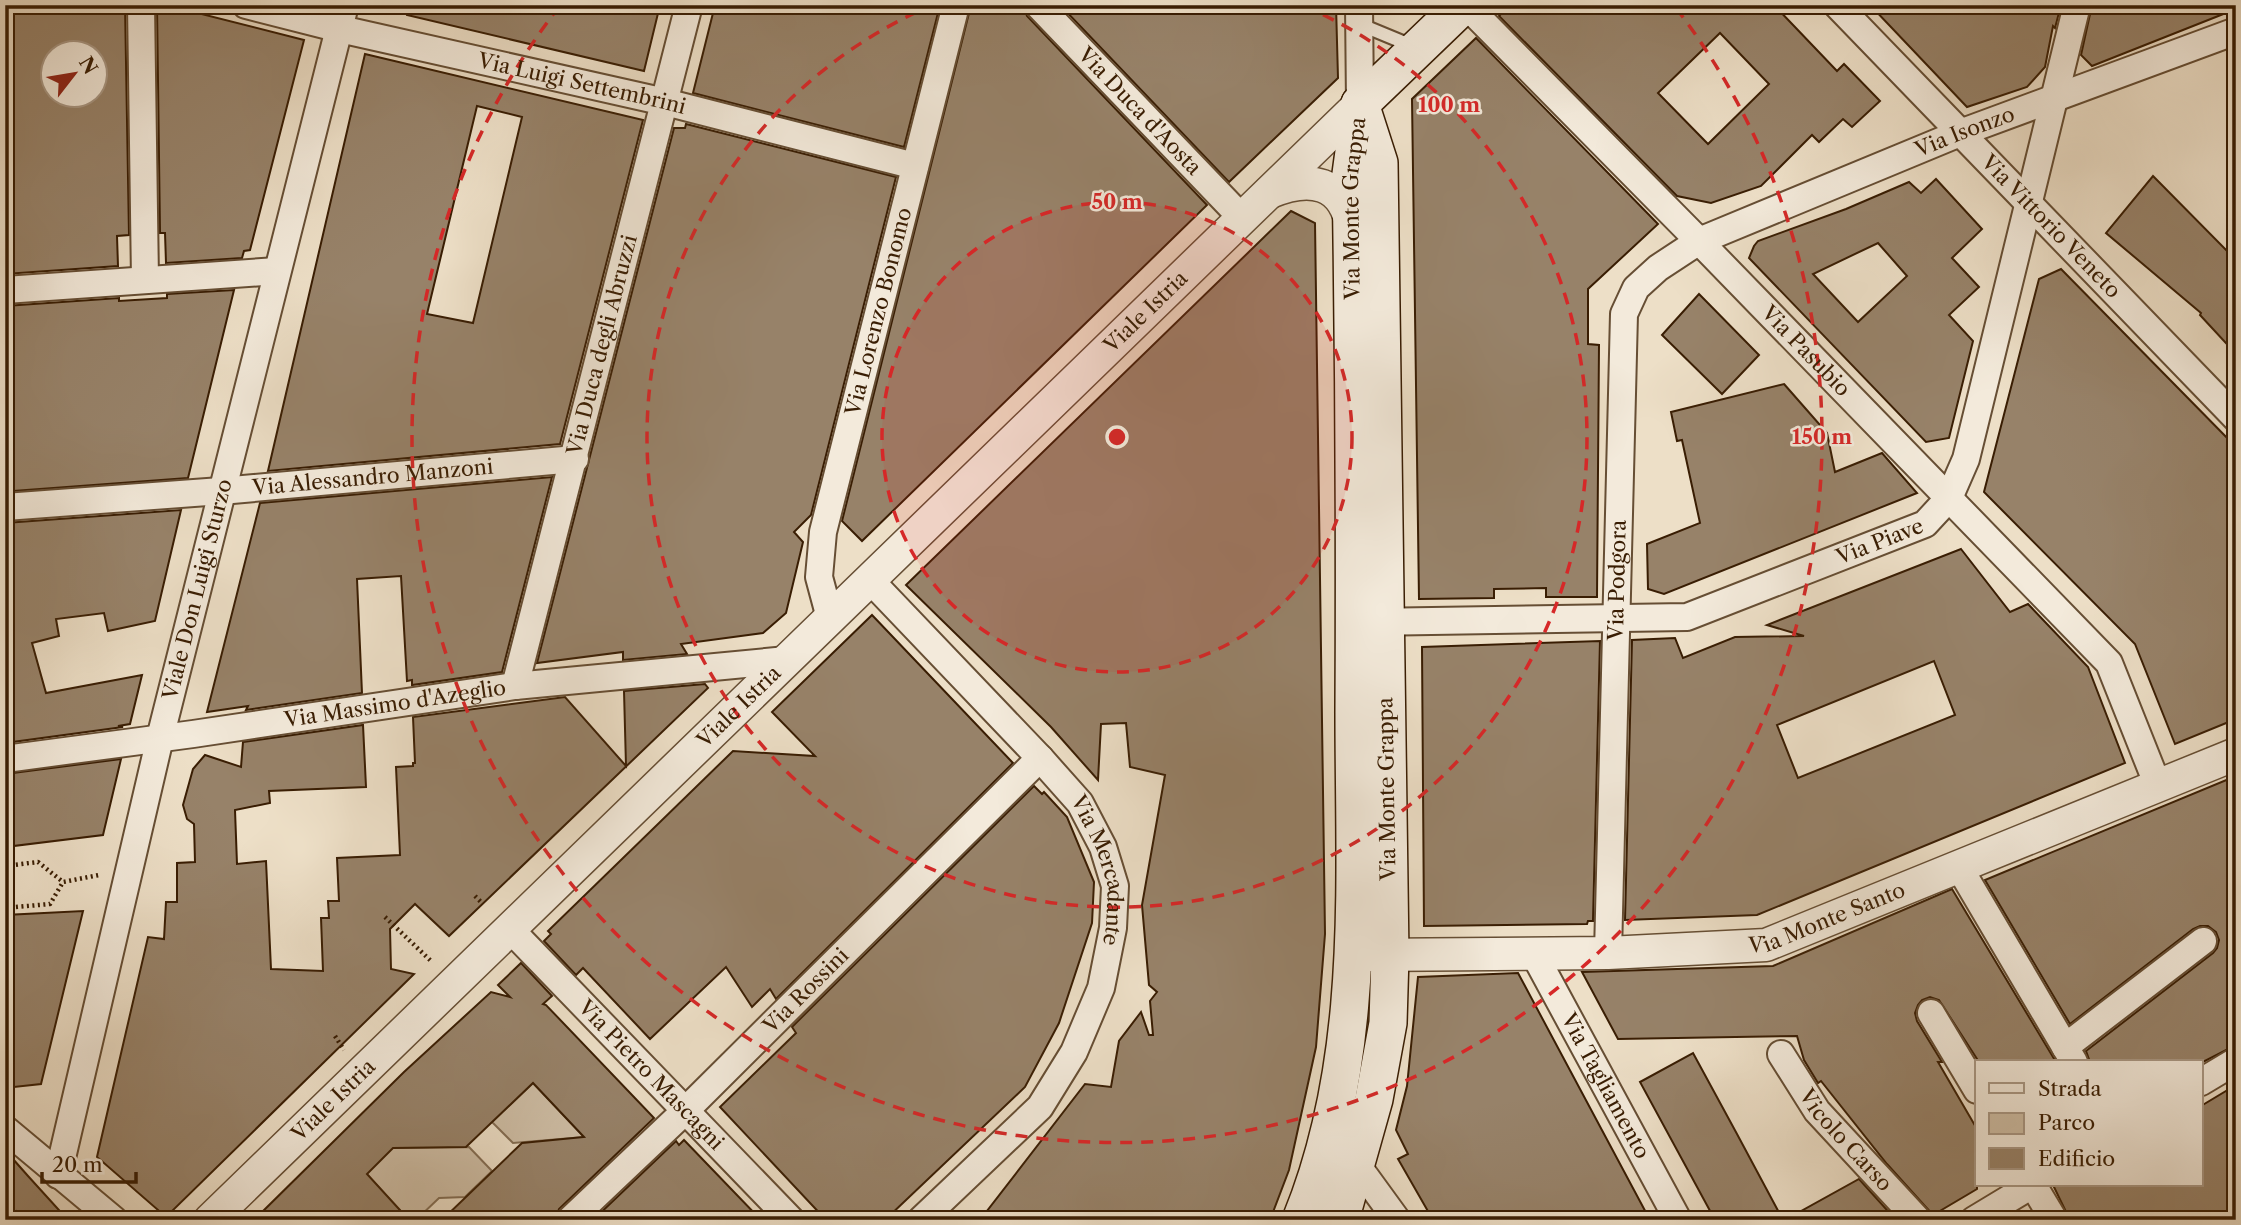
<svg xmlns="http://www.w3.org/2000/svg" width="2241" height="1225" font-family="'Libre Caslon Text',serif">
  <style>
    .green { fill: #cebea6; stroke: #846e54; stroke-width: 2 }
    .building { fill: #978269; stroke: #391d03; stroke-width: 2; fill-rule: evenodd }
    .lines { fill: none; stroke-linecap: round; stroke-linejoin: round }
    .service-casing { stroke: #664e34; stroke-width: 16 }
    .minor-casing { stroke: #664e34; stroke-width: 30 }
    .tertiary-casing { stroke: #664e34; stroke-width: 35 }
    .secondary-casing { stroke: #391d03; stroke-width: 40 }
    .path { stroke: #391d03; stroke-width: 4.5; stroke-dasharray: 2 3.5; stroke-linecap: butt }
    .service { stroke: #f3eadb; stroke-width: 12 }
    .minor { stroke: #f3eadb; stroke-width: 26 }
    .tertiary { stroke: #f3eadb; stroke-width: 32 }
    .secondary { stroke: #f3eadb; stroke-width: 37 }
    .ring { fill: none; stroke: #d62828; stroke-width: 3.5; stroke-dasharray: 12 9 }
    .labels { text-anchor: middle; stroke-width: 5; stroke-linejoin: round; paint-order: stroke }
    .street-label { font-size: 21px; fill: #391d03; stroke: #f3eadb }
    .centre { fill: #d62828; stroke: #f3eadb; stroke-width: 3.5 }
    .ring-label { font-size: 21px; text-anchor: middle; font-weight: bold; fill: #d62828; stroke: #f3eadb; stroke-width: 5; stroke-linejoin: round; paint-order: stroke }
  </style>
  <rect width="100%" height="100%" fill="#eddfc7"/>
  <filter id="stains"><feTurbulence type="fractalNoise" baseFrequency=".00286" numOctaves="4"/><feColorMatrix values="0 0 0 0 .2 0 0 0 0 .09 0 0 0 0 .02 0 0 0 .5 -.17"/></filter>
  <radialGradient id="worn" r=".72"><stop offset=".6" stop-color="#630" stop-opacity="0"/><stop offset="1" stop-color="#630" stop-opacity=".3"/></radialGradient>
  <!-- green -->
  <g class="green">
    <path d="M 533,1083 L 584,1137 L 513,1143 L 492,1122 Z"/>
    <path d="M 469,1147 L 492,1171 L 465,1197 L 439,1198 L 416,1220 L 409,1220 L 360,1167 L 393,1148 Z"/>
  </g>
  <!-- building -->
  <g class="building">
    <path d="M 5,5 L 125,5 L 129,235 L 117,236 L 118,266 L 5,274 ZM 52,52 L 94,52 L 94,94 L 52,94 Z"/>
    <path d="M 157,5 L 166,5 L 304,40 L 250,250 L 244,251 L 242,258 L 166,263 L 165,233 L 160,233 Z"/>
    <path d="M 408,5 L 660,5 L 644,71 L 407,15 Z"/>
    <path d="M 715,5 L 940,5 L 904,147 L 693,93 Z"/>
    <path d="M 971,5 L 1023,5 L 1027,16 L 1207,205 L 862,541 L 842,521 Z"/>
    <path d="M 1060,5 L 1336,5 L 1338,78 L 1229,182 Z"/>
    <path d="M 1509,5 L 1774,5 L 1837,71 L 1844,64 L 1880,101 L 1852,127 L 1843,119 L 1819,142 L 1812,135 L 1761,186 L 1711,203 L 1677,196 L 1499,16 ZM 1720,33 L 1769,84 L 1708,144 L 1658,93 Z"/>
    <path d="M 1870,5 L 2061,5 L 2055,28 L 2053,26 L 2045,67 L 2027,87 L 1967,107 Z"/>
    <path d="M 2092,5 L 2236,5 L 2236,9 L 2092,66 L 2081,55 Z"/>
    <path d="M 1476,38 L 1658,224 L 1588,289 L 1588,344 L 1599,345 L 1597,597 L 1546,597 L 1546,588 L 1494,589 L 1494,598 L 1419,599 L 1412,99 Z"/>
    <path d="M 365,54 L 643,120 L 560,444 L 268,471 ZM 477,106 L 522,117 L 473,323 L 427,314 Z"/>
    <path d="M 686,124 L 896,177 L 811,515 L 794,532 L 803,542 L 786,613 L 763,633 L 681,644 L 687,654 L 623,660 L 623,652 L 537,663 L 674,128 L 685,128 Z"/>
    <path d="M 2153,176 L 2236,260 L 2236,354 L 2200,315 L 2201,313 L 2106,233 Z"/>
    <path d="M 1936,179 L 1982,229 L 1952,258 L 1979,287 L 1949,315 L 1973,341 L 1949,438 L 1926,442 L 1749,258 L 1754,246 L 1758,241 L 1846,209 L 1909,182 L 1921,193 ZM 1878,243 L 1907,276 L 1858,322 L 1813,274 Z"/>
    <path d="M 1291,211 L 1315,223 L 1325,934 L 1316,1047 L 1289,1170 L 1270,1220 L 980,1220 L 1085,1084 L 1111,1087 L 1119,1041 L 1141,1012 L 1149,1035 L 1153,1035 L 1150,1001 L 1157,992 L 1149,985 L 1142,905 L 1165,775 L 1130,767 L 1126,723 L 1101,724 L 1098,780 L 1051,727 L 906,585 Z"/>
    <path d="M 2061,269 L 2236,447 L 2236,719 L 2175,744 L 2135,644 L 1984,492 L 2039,279 Z"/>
    <path d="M 234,290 L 188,478 L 13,491 L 11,451 L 5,452 L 5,306 L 119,298 L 119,301 L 167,298 L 167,294 Z"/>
    <path d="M 1699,294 L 1759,355 L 1722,394 L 1662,335 Z"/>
    <path d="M 1784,384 L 1827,433 L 1835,472 L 1882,453 L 1917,493 L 1664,594 L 1648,589 L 1647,544 L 1700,523 L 1682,440 L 1677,441 L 1671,412 Z"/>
    <path d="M 552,477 L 502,672 L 412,685 L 412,680 L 407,681 L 401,576 L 357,579 L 362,693 L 246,710 L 248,706 L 207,712 L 260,503 Z"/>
    <path d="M 181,510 L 155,621 L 108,631 L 104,613 L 56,619 L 59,636 L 32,643 L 46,693 L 142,675 L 130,724 L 118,726 L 123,727 L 5,743 L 5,523 Z"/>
    <path d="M 1961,549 L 2010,612 L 2028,604 L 2088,667 L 2125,763 L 1757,915 L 1625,920 L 1632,640 L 1675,638 L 1683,658 L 1735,637 L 1804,636 L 1767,625 ZM 1934,661 L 1955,715 L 1798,778 L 1777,725 Z"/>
    <path d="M 872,615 L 1013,763 L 776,999 L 770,989 L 752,1007 L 726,967 L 650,1039 L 583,968 L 576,975 L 544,941 L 551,934 L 548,931 L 733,751 L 815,756 L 772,712 Z"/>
    <path d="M 1600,641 L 1593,921 L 1588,921 L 1587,924 L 1424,926 L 1422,647 Z"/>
    <path d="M 705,684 L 708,688 L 449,936 L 415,904 L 390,929 L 391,969 L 414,974 L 166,1217 L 97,1157 L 148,937 L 164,939 L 166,902 L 177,902 L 177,863 L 195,862 L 194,824 L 187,819 L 183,805 L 193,769 L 205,755 L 241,767 L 243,742 L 363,725 L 366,787 L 269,791 L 270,803 L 235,810 L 237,864 L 266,861 L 271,969 L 323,971 L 321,918 L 329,918 L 328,901 L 339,901 L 337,858 L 400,855 L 396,767 L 413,766 L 413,763 L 415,763 L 413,717 L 565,697 L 626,766 L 624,691 Z"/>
    <path d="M 121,759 L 103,835 L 5,847 L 5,774 Z"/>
    <path d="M 2236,776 L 2236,1045 L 2203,1062 L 2090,1062 L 2086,1051 L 2213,953 L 2217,948 L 2219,940 L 2216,932 L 2208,926 L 2200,926 L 2193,929 L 2070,1024 L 1985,880 Z"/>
    <path d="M 1034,786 L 1042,794 L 1044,792 L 1067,817 L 1094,882 L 1092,923 L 1059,1023 L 1025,1087 L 885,1220 L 826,1220 L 720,1107 L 796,1033 L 792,1027 Z"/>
    <path d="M 1952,889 L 2056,1062 L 1979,1062 L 1939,1000 L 1930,997 L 1922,1000 L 1918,1005 L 1915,1013 L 1917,1021 L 1942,1062 L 1938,1062 L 1977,1129 L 1977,1189 L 1933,1215 L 1887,1164 L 1821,1081 L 1818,1083 L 1804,1060 L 1797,1036 L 1618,1039 L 1582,972 L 1773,966 Z"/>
    <path d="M 83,911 L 41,1084 L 5,1088 L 5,1002 L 11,970 L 5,969 L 5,915 Z"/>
    <path d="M 521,963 L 552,996 L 543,1004 L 546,1005 L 654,1118 L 559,1209 L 555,1220 L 442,1220 L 522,1143 L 584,1137 L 533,1083 L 466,1147 L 393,1148 L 367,1174 L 409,1220 L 254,1220 L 404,1072 L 491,992 L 510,997 L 498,985 Z"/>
    <path d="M 1518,973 L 1650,1220 L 1433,1220 L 1398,1159 L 1408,1154 L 1396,1130 L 1407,1086 L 1418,977 Z"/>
    <path d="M 1693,1053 L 1737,1134 L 1783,1220 L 1715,1220 L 1640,1082 Z"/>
    <path d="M 2236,1085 L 2236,1220 L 2070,1220 L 2053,1185 L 2201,1185 L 2201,1106 Z"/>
    <path d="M 684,1140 L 761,1220 L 593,1220 L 676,1141 L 679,1145 Z"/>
    <path d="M 5,1150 L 28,1176 L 68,1220 L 20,1220 L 16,1211 L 5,1215 Z"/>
    <path d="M 1859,1179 L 1896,1220 L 1785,1220 Z"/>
  </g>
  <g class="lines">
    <!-- service casing -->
    <g class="service-casing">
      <path id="service" d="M 1359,24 L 1405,43"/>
    </g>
    <!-- minor casing -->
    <g class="minor-casing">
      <g id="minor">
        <path d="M 141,5 L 145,280"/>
        <path id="s1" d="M 246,5 L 340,29 L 665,102 L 915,166"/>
        <path id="s2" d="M 1038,5 L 1242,218"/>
        <path d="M 1359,5 L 1360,104"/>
        <path id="s3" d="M 1466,5 L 1699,241 L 2109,663 L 2158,786"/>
        <path id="s4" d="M 1837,5 L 2236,418"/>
        <path d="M 5,290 L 277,271"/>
        <path id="s5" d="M 5,507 L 221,491 L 575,459"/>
        <path id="s6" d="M 870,580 L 1040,758 L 1080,803 L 1103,847 L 1115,886 L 1113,928 L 1101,988 L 1074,1052 L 1040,1107 L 921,1220"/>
        <path id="s7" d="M 830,618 L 819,577 L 823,532 L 956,5"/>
        <path id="s8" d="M 1369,622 L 1687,617 L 1925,524 L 1949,498 L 1966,459 L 2077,5"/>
        <path id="s9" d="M 515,686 L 689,5"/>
        <path id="s10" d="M 5,759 L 193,734 L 515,686 L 787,660"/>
        <path d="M 1959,867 L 2074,1062"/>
        <path id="s11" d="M 510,929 L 791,1220"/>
        <path id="s12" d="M 1608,953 L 1624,314 L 1636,288 L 1658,268 L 1699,241 L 1960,133 L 2236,31"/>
        <path id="s13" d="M 1534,954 L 1678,1220"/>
        <path d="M 1931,1013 L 1977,1090"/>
        <path d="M 2065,1047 L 2203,941"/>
        <path id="s14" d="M 1781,1054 L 1817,1111 L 1918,1220"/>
        <path d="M 2201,1082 L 2236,1061"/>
        <path d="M 5,1129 L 114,1220"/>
        <path d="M 1357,1165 L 1397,1220"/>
        <path id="s15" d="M 58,1175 L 160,738 L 345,5"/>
        <path d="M 2033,1185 L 2054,1220"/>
        <path id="s16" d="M 570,1220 L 685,1111 L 1040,758"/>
        <path d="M 1974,1220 L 2032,1185"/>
      </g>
    </g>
    <!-- tertiary casing -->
    <g class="tertiary-casing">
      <g id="tertiary">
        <path d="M 1270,192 C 1309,176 1344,180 1352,228"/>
        <path id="s17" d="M 1365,955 L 1608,953 L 1766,945 L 2236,754"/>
        <path id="s18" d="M 210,1220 L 1360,104"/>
      </g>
    </g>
    <!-- secondary casing -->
    <g class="secondary-casing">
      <g id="secondary">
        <path d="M 1360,104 L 1463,5"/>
        <path id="s19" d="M 1301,1220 C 1367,1059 1354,883 1354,713 C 1355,533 1354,353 1351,174 L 1359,115"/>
        <path d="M 1340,1220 L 1374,1099 L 1388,1023 L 1390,956 L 1379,163 L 1360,104"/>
      </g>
    </g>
    <!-- path -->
    <g class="path">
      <path d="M 5,866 L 38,862 L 63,882"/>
      <path d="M 475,896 L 483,904"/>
      <path d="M 5,908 L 50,904 L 63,882 L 99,875"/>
      <path d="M 385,917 L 431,961"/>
      <path d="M 335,1036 L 344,1050"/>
    </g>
    <!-- service -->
    <use href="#service" class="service"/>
    <!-- minor -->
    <use href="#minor" class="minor"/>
    <!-- tertiary -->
    <use href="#tertiary" class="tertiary"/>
    <!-- secondary -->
    <use href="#secondary" class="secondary"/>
  </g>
  <!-- distance rings -->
  <circle cx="1117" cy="437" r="235" fill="#d62828" fill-opacity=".12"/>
  <g class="ring">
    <circle cx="1117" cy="437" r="235"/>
    <path d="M1304 6A470 470 0 1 1 930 6"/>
    <path d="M1676 8A705 705 0 1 1 558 8"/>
  </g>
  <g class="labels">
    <!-- street labels -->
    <g class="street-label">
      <text dy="7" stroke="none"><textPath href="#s1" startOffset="345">Via Luigi Settembrini</textPath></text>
      <text dy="7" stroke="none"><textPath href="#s2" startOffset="147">Via Duca d'Aosta</textPath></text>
      <text dy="7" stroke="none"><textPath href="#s12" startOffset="1034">Via Isonzo</textPath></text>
      <text dy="7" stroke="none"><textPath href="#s19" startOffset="1018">Via Monte Grappa</textPath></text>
      <text dy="7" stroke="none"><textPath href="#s4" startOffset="308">Via Vittorio Veneto</textPath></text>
      <text dy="7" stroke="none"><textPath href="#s7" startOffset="315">Via Lorenzo Bonomo</textPath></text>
      <text dy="7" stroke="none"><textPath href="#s18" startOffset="1304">Viale Istria</textPath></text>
      <text dy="7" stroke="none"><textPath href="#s9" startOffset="352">Via Duca degli Abruzzi</textPath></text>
      <text dy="7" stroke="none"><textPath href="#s3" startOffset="485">Via Pasubio</textPath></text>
      <text dy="7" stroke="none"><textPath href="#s5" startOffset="369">Via Alessandro Manzoni</textPath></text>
      <text dy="7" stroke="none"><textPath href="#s8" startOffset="525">Via Piave</textPath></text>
      <text dy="7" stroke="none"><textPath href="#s12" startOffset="373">Via Podgora</textPath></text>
      <text dy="7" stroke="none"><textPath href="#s15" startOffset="602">Viale Don Luigi Sturzo</textPath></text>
      <text dy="7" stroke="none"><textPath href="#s10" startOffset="394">Via Massimo d'Azeglio</textPath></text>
      <text dy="7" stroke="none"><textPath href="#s18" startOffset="737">Viale Istria</textPath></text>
      <text transform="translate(1387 789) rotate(-91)" y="7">Via Monte Grappa</text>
      <text dy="7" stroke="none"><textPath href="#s6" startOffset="378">Via Mercadante</textPath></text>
      <text dy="7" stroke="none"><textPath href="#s17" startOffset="467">Via Monte Santo</textPath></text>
      <text dy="7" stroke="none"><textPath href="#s16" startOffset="329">Via Rossini</textPath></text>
      <text dy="7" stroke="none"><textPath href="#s11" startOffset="203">Via Pietro Mascagni</textPath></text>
      <text dy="7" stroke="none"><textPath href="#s13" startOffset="150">Via Tagliamento</textPath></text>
      <text dy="7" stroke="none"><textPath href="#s18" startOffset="172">Viale Istria</textPath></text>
      <text dy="7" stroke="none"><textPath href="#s14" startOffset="108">Vicolo Carso</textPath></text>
    </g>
  </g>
  <circle cx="1117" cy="437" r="10" class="centre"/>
  <g class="ring-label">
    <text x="1449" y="112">100 m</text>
    <text x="1117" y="209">50 m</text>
    <text x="1822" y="444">150 m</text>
  </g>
  <!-- margin -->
  <rect width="2241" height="1225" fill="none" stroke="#eddfc7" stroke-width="28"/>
  <rect x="7" y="7" width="2227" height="1211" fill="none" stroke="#391d03" stroke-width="3.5"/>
  <rect x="14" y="14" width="2213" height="1197" fill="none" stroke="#391d03" stroke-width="2"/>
  <!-- legend -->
  <rect x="1975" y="1060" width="228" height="126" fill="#f3eadb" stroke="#a99885" stroke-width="2"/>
  <rect x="1989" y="1083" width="35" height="10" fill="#f3eadb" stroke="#a99885" stroke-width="2"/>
  <text x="2038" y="1096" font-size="21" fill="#391d03">Strada</text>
  <rect x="1989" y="1113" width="35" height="21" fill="#cebea6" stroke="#a99885" stroke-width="2"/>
  <text x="2038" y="1130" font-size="21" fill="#391d03">Parco</text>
  <rect x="1989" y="1148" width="35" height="21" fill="#978269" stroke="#a99885" stroke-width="2"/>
  <text x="2038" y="1166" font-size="21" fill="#391d03">Edificio</text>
  <!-- north arrow -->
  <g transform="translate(74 74) rotate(59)"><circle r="33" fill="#f3eadb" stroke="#a99885" stroke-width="2"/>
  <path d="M0-5L12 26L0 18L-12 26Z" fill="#8f2418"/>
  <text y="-10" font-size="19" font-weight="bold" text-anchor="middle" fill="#391d03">N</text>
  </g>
  <!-- scale -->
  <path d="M42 1172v10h94v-10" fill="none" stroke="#391d03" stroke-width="3.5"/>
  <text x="52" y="1172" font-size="21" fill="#391d03" stroke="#f3eadb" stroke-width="5" paint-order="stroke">20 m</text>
  <rect width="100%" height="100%" filter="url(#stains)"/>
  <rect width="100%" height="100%" fill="url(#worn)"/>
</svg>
